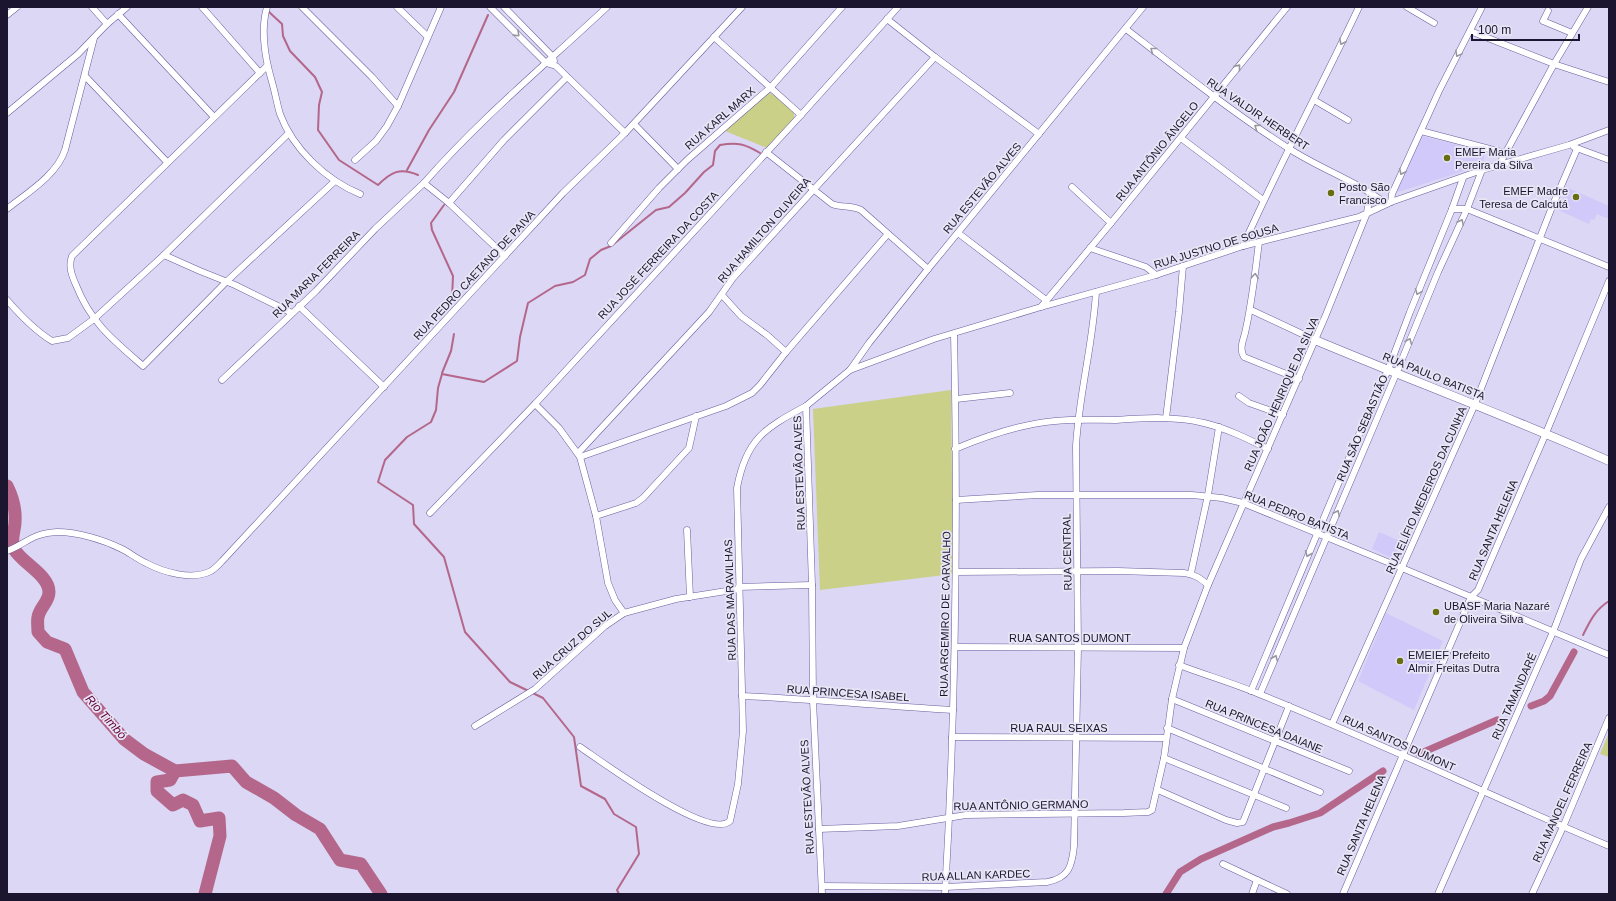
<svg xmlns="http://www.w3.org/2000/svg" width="1616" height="901" font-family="Helvetica,sans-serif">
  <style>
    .built { fill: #d1c9f9 }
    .green { fill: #cad087 }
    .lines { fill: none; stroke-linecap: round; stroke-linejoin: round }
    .stream { stroke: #b4678a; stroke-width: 2 }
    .canal { stroke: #b4678a; stroke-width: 7 }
    .river { stroke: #b4678a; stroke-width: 13 }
    .minor-casing { stroke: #6a5d9e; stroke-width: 7 }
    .tertiary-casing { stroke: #6a5d9e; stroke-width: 9 }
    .minor { stroke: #fff; stroke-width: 6 }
    .tertiary { stroke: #fff; stroke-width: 8 }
    .oneway { stroke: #9896a1 }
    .poi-dot { fill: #696d11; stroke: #e8e6f5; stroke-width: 1.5 }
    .labels { text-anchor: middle; stroke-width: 3.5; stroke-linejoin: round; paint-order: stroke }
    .street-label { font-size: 11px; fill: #1b152f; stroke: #e8e6f5 }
    .poi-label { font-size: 11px; fill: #1b152f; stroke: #e8e6f5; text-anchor: start }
    .water-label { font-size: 12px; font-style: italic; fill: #62003b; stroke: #e8e6f5 }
  </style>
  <rect width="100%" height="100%" fill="#dbd7f4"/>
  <!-- built -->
  <g class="built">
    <path d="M 1422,136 L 1485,152 L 1483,165 L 1398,192 L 1396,189 Z"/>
    <path d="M 1568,188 L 1609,206 L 1609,219 L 1597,214 L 1594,220 L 1591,219 L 1589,224 L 1558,210 Z"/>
    <path d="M 1379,532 L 1402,542 L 1394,559 L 1372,549 Z"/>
    <path d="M 1386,613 L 1443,641 L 1414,710 L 1358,681 Z"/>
  </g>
  <!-- green -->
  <g class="green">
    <path d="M 768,93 L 773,94 L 794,112 L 794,120 L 767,148 L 725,131 Z"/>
    <path d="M 951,390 L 953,574 L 820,590 L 813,409 Z"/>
    <path d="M 1609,733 L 1609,757 L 1600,754 Z"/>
  </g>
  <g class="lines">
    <!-- stream -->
    <g class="stream">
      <path d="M 268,11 L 282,24 L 283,36 L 290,51 L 315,77 L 322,92 L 319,105 L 318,130 L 339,160 L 378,185 C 391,172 400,167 418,175"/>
      <path d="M 407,170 L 429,130 L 454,92 L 488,15"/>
      <path d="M 444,205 L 431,223 L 432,230 L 453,276 L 452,298"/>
      <path d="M 442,373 L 451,351 L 454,334"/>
      <path d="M 1583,635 C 1590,621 1595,610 1609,601"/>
      <path d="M 619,894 L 617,890 L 639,854 L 636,827 L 614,814 L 605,799 L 581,786 L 574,737 L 543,698 L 510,682 L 465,632 L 444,557 L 414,524 L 413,505 L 378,482 L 385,460 L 407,437 L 431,422 L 436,410 L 438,388 L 442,374 L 484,382 L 517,361 L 520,337 L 528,303 L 555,286 L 573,282 L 585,275 L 590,259 L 601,250 L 611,246 L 656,210 L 669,207 L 685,193 L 704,172 L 713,165 L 715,151 L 720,145 C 738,142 745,144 760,153"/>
    </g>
    <!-- canal -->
    <g class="canal">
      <path d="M 1531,706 L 1544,701 L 1550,696 L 1574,652"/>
      <path d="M 1419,754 L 1497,720"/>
      <path d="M 1166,894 L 1180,872 L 1201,859 L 1273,827 L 1289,823 L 1320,813 L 1383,771"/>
    </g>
    <!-- river -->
    <g class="river">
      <path d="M 7,486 C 13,498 16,509 15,522 C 15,530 10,541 14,549 C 22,563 49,575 49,592 C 49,602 40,607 38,617 C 37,621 38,627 38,632 L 47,642 L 65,649 L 83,692 L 124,739 L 144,754 L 175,771 L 232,766 L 246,782 L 274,798 L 296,815 L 320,829 L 340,860 L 361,864 L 381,894"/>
      <path d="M 175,771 L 170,780 L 157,782 L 157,791 L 173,805 L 183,800 L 193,805 L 200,821 L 219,818 L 220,836 L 205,894"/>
    </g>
    <!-- minor casing -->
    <g class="minor-casing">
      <g id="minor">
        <path d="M 92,7 L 107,24"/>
        <path d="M 202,7 L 260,73"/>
        <path d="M 267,7 C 260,31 265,58 272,82 C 275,92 277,104 280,114 C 293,149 326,180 360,194"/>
        <path d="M 302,7 L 372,77 L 398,106"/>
        <path d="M 397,7 L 427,36"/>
        <path d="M 490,7 L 546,63 L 556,66 L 625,133"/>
        <path d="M 504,7 L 553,57 L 554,61"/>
        <path d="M 1407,7 L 1434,23"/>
        <path d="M 1548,11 L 1543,21 L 1572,33"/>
        <path d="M 118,14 L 214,117"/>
        <path d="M 7,15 L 17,7"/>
        <path d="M 887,19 L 935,57 L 1039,134"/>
        <path d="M 1126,29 C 1179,70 1232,112 1288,148 C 1320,169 1357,181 1386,204"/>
        <path d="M 1470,31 L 1554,64 L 1609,82"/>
        <path d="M 714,37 L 801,115"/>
        <path d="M 267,66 L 72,256 C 68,266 72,276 76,285 C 91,323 113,340 143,366 L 226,282 L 335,181"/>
        <path d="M 85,76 L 167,162"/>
        <path d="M 1314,100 L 1348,120"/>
        <path d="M 7,113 L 78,54 L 107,24 L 127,7"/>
        <path d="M 634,124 L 678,169"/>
        <path d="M 1421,131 L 1505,153"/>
        <path d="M 1181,138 L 1263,200"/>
        <path d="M 1574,147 L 1609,160"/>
        <path d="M 766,152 L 832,204 C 842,208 851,205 861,210 L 928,269"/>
        <path d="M 355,160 L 376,141 L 387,126 L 398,106 L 441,7"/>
        <path d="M 1499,165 L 1554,64 L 1588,7"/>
        <path d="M 1072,187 L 1111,223"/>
        <path d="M 1391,202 L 1392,194 L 1439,91 L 1482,7"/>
        <path d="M 449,203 L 504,140 L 567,77"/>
        <path d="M 7,209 C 27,193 57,175 65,150 L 94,38"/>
        <path d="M 1452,209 L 1467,209 L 1609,267"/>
        <path d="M 958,233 L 1046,300"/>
        <path d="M 1259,242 C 1255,273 1252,303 1245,333 C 1243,341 1239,349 1244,357 L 1299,379"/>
        <path d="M 611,243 L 659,188 L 687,160 L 771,87 L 842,7"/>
        <path d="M 1243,246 C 1279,165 1321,87 1359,7"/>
        <path d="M 1090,248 L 1146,267 L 1156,275"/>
        <path d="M 164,255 L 200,271 L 235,285 L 292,313"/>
        <path d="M 505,256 L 449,203 L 424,183 C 480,119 545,65 607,7"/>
        <path d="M 722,295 L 741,316 L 767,335 L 786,352"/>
        <path d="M 7,300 C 20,315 34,330 52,341 L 68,338 L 94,319 L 164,255 L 289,133"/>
        <path d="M 299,306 L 384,387"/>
        <path d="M 1041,307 L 1111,223 L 1287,7"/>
        <path d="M 1251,310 L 1315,340"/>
        <path d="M 850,370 L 934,339 L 1041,307 L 1156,275 L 1243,246 L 1359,217 L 1391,202 L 1482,170 L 1569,145 L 1609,130"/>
        <path d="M 222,380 L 316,291 L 375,229 L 424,183"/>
        <path d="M 1239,396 L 1249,403 L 1283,415"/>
        <path d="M 956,399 L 1010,393"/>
        <path d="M 535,404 L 559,428 L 580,457 L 596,516 L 608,583 L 615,600 L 624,613"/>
        <path d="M 1166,418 L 1179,312 L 1183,266"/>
        <path d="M 955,449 C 986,436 1021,424 1055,421 C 1075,419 1095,420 1116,420 C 1145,418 1175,416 1204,423 C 1226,428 1248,439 1268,449"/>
        <path d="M 577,452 L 580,451 L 709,312 L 733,278 L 753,256 L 935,57"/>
        <path d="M 580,457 L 726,406 L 752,393 L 760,385 L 786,352 L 887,235"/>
        <path d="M 956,500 L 1038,495 L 1192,495 L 1222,498 L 1243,503 L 1402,568 L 1609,655"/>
        <path d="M 430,513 L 535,404 L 801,115 L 898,7"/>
        <path d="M 596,516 L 636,503 L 643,498 L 689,448 L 696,416"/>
        <path d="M 687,530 L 690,597"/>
        <path d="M 7,551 C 27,543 33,533 57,532 C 78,532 104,540 122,549 C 130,553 137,559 146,563 C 163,572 192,581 211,571 C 216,568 220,563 224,559 L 563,193 L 625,133 L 742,7"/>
        <path d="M 956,572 L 1118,571 L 1184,573 C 1194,574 1200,578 1208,585"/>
        <path d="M 1191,573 L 1208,495 L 1219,427"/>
        <path d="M 739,587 L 812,585"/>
        <path d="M 956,647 L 1184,648"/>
        <path d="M 1179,665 C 1205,675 1233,683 1259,694 C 1377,741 1492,797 1609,846"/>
        <path d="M 1251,691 L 1360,432 L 1388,370 L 1410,312 L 1452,209 L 1463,178"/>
        <path d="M 1260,694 L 1396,374 L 1438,272 L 1467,209 L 1482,170"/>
        <path d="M 742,696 C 813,699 882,706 953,710"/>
        <path d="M 1172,699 L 1349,771"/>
        <path d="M 1332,724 L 1475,404 L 1552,207 L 1577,149"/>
        <path d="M 475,726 L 535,689 L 605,626 L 624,613 L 676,599 L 739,589"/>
        <path d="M 1167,728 L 1320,792"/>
        <path d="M 952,737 L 1166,738"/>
        <path d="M 580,747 C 601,761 709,841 730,821 L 738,784 L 743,731 L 737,488 C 746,439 765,428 806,406"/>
        <path d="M 1164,758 L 1286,808"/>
        <path d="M 1158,790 L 1226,820 L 1237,823 L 1243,822 L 1289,706"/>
        <path d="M 819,829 L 898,826 L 966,815 L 1124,813 L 1148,812 L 1152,810 L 1164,758 L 1172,699 L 1184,648 L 1208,585 L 1325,317 L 1367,213 L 1370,192"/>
        <path d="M 1223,864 L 1287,894"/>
        <path d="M 822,886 L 945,887 L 1047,882 C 1069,878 1072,866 1074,846 L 1078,647 L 1076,446 C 1079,394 1093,344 1096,292"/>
        <path d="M 822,894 L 813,700 L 812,585 L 806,406 L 850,370 L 869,343 L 928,269 L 1143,7"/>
        <path d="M 945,894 C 956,707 958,521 954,334"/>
        <path d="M 1252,894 L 1257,880"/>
        <path d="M 1343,894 L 1471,597 L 1478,590 L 1546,433 L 1609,281"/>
        <path d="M 1438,894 L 1553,632 L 1581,559 L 1609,507"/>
        <path d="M 1532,894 L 1563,827 L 1609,718"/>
      </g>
    </g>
    <!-- tertiary casing -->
    <g class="tertiary-casing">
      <path id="tertiary" d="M 1315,340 C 1413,381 1512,418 1609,461"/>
    </g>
    <!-- minor -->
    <use href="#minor" class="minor"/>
    <!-- tertiary -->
    <use href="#tertiary" class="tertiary"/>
  </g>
  <!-- one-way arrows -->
  <defs><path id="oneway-chevron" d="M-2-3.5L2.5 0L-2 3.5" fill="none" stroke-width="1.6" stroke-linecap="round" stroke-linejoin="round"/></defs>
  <g class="oneway">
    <use href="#oneway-chevron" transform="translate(517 34) rotate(44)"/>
    <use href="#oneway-chevron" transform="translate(1342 42) rotate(116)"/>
    <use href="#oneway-chevron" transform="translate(1153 50) rotate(-142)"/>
    <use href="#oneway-chevron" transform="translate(1458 54) rotate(118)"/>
    <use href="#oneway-chevron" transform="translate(1238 67) rotate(-51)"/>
    <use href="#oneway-chevron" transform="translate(1257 127) rotate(-146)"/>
    <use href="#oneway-chevron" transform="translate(1402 172) rotate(115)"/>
    <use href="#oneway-chevron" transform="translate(1461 222) rotate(-65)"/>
    <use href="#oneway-chevron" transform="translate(1255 276) rotate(-84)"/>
    <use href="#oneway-chevron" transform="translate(1418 292) rotate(112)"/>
    <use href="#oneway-chevron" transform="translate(1409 341) rotate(-68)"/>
    <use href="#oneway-chevron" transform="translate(1337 513) rotate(-66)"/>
    <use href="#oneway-chevron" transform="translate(1308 554) rotate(113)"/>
    <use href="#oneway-chevron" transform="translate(1275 658) rotate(-67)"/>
  </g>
  <!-- markers -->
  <g class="poi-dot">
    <circle cx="1447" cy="158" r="4"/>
    <circle cx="1331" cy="193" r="4"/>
    <circle cx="1576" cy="197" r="4"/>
    <circle cx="1436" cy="612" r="4"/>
    <circle cx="1400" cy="661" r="4"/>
  </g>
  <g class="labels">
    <!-- street labels -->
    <g class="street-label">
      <text transform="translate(1258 114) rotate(34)" y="4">RUA VALDIR HERBERT</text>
      <text transform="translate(720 118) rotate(-41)" y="4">RUA KARL MARX</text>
      <text transform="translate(1157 151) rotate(-51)" y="4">RUA ANTÔNIO ÂNGELO</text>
      <text transform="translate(982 188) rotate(-50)" y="4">RUA ESTEVÃO ALVES</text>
      <text transform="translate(764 230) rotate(-49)" y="4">RUA HAMILTON OLIVEIRA</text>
      <text transform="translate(1216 246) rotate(-17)" y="4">RUA JUSTNO DE SOUSA</text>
      <text transform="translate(658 255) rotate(-47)" y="4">RUA JOSÉ FERREIRA DA COSTA</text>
      <text transform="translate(316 274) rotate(-45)" y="4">RUA MARIA FERREIRA</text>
      <text transform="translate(474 275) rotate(-47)" y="4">RUA PEDRO CAETANO DE PAIVA</text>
      <text transform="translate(1434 376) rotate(22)" y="4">RUA PAULO BATISTA</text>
      <text transform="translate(1281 394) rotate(-66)" y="4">RUA JOÃO HENRIQUE DA SILVA</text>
      <text transform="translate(1362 428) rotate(-67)" y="4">RUA SÃO SEBASTIÃO</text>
      <text transform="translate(799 473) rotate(-92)" y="4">RUA ESTEVÃO ALVES</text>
      <text transform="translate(1426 490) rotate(-66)" y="4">RUA ELÍFIO MEDEIROS DA CUNHA</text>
      <text transform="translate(1297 515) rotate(22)" y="4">RUA PEDRO BATISTA</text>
      <text transform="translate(1493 530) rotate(-67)" y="4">RUA SANTA HELENA</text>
      <text transform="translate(1067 552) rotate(-91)" y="4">RUA CENTRAL</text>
      <text transform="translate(730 600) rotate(-92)" y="4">RUA DAS MARAVILHAS</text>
      <text transform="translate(945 614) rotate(-89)" y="4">RUA ARGEMIRO DE CARVALHO</text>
      <text x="1070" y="642">RUA SANTOS DUMONT</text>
      <text transform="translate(572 644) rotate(-41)" y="4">RUA CRUZ DO SUL</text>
      <text transform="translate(848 693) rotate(4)" y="4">RUA PRINCESA ISABEL</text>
      <text transform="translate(1514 696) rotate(-66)" y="4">RUA TAMANDARÉ</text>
      <text transform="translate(1264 726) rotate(22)" y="4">RUA PRINCESA DAIANE</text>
      <text x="1059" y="732">RUA RAUL SEIXAS</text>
      <text transform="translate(1399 743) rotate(24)" y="4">RUA SANTOS DUMONT</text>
      <text transform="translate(807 797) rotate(-93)" y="4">RUA ESTEVÃO ALVES</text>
      <text transform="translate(1562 802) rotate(-66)" y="4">RUA MANOEL FERREIRA</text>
      <text transform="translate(1021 805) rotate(-1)" y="4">RUA ANTÔNIO GERMANO</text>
      <text transform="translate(1361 825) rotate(-67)" y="4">RUA SANTA HELENA</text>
      <text transform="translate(976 875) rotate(-2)" y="4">RUA ALLAN KARDEC</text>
    </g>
    <!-- poi labels -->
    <g class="poi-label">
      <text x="1455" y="156">EMEF Maria<tspan x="1455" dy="13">Pereira da Silva</tspan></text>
      <text x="1339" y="191">Posto São<tspan x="1339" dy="13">Francisco</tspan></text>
      <text x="1568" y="195" text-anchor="end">EMEF Madre<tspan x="1568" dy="13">Teresa de Calcutá</tspan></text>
      <text x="1444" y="610">UBASF Maria Nazaré<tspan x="1444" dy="13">de Oliveira Silva</tspan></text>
      <text x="1408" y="659">EMEIEF Prefeito<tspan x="1408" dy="13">Almir Freitas Dutra</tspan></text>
    </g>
    <!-- water labels -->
    <g class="water-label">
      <text transform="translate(106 717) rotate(48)" y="4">Rio Timbó</text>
    </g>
  </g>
  <!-- border -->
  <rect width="1616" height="901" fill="none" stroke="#1b152f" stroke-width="16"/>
  <!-- scale -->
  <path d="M1472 34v6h107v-6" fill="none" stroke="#1b152f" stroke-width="2"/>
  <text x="1478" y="34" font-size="12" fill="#1b152f" stroke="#e8e6f5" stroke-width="3" paint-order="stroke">100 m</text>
</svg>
